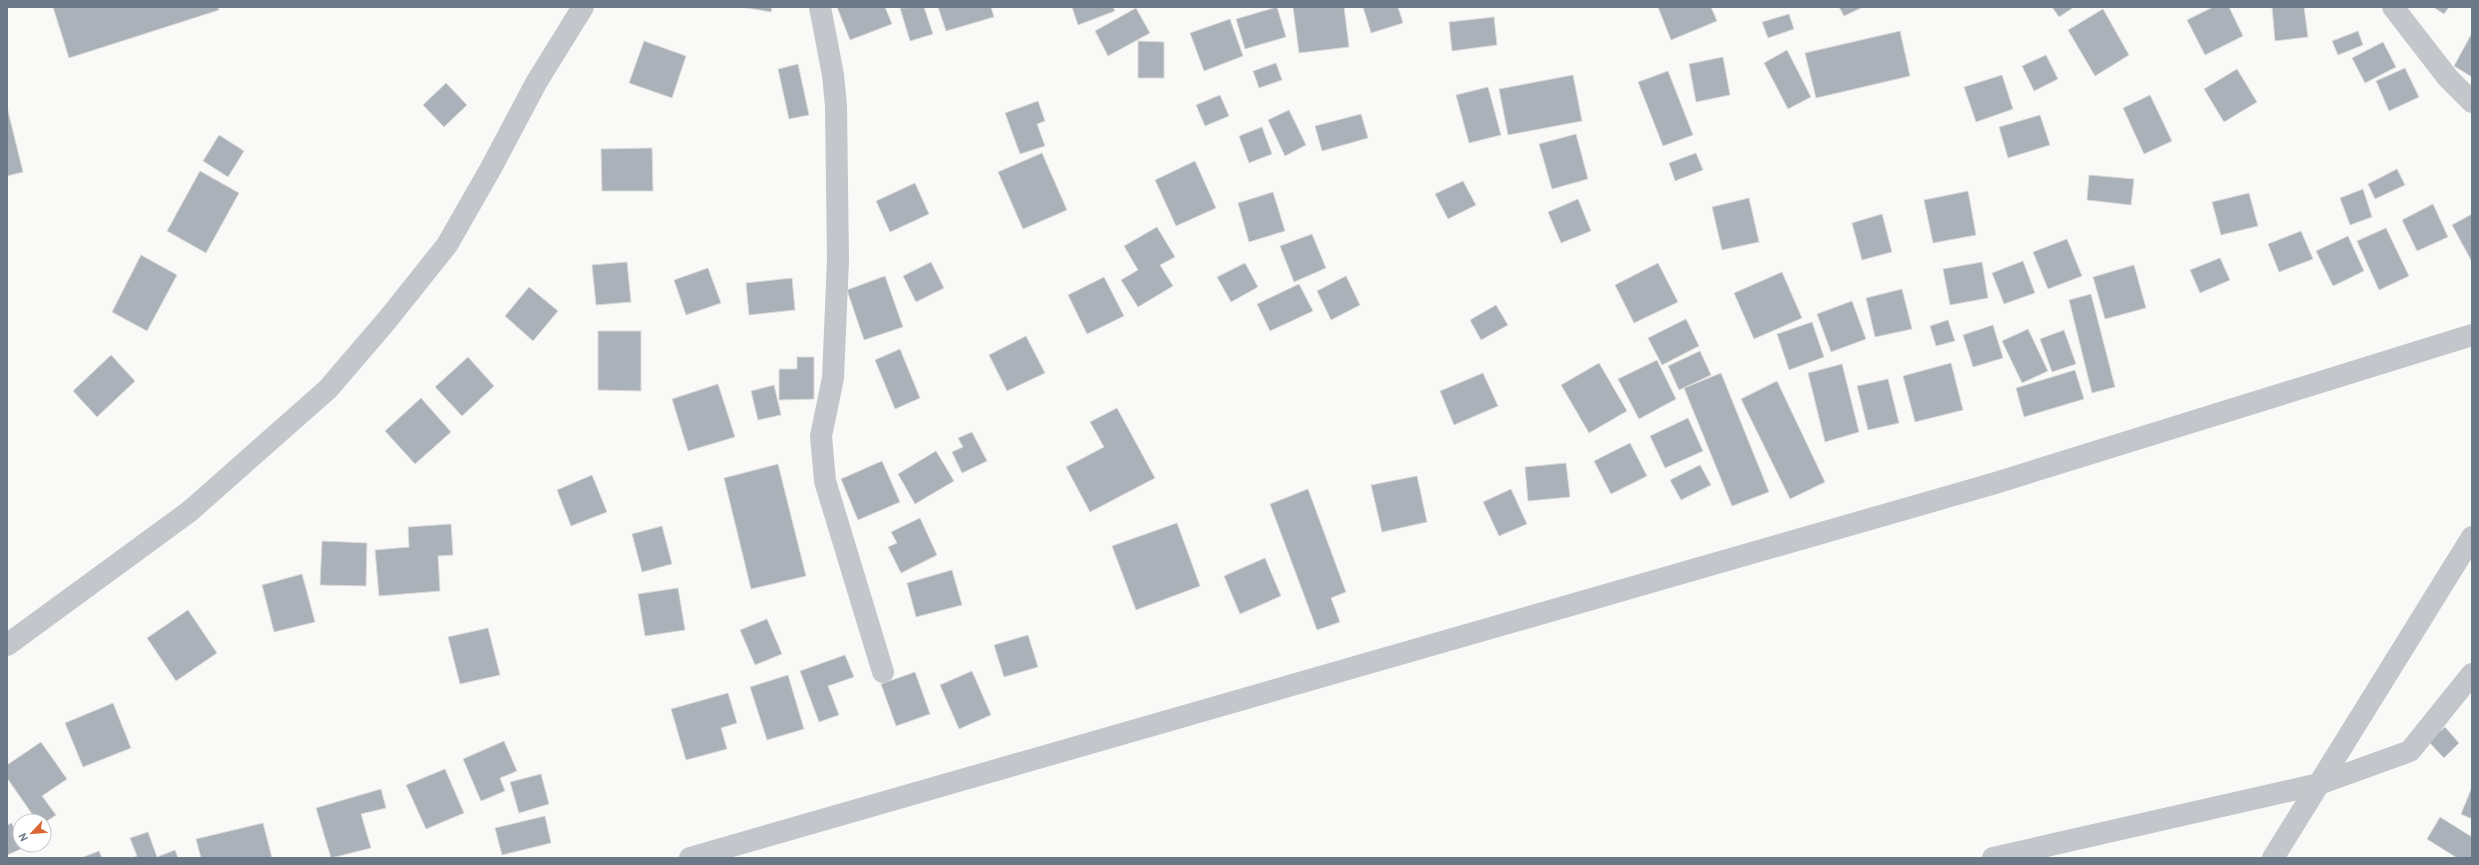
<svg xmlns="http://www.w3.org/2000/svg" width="2479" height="865" font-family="'PT Sans',sans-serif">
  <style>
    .building { fill: #aab1b8; stroke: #dbdbd9 }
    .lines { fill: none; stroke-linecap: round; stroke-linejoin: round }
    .minor { stroke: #c3c6ca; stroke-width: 22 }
  </style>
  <rect width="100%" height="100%" fill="#f9f9f7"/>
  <!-- building -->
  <g class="building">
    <path d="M 53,7 L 218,7 L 219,10 L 69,58 Z"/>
    <path d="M 741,7 L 772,7 L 771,12 Z"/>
    <path d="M 837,7 L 885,7 L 892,24 L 850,40 Z"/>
    <path d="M 924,7 L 933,34 L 910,41 L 900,8 Z"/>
    <path d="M 938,7 L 991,7 L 994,17 L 946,31 Z"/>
    <path d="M 1072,7 L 1113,7 L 1115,11 L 1078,25 Z"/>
    <path d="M 1277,7 L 1286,37 L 1245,49 L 1236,19 Z"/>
    <path d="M 1293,7 L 1344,7 L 1349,47 L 1299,53 Z"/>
    <path d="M 1363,7 L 1398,7 L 1403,23 L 1371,33 Z"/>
    <path d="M 1658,7 L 1711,7 L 1717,21 L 1671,40 Z"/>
    <path d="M 1839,7 L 1863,7 L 1844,16 Z"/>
    <path d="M 2052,7 L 2074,7 L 2059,17 Z"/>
    <path d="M 2213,7 L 2229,7 L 2243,36 L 2205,55 L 2187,20 Z"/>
    <path d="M 2272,7 L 2304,7 L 2308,37 L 2275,41 Z"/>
    <path d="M 2433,7 L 2449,7 L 2444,14 Z"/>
    <path d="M 1136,8 L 1150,33 L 1108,56 L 1095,31 Z"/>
    <path d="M 2103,9 L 2129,55 L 2095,76 L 2068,30 Z"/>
    <path d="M 1789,14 L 1794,29 L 1768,38 L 1762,22 Z"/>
    <path d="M 1494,17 L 1497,45 L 1452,51 L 1449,22 Z"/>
    <path d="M 1230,19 L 1243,56 L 1204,71 L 1190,33 Z"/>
    <path d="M 1900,31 L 1910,76 L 1816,98 L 1805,53 Z"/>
    <path d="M 2358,31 L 2363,45 L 2338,55 L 2332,41 Z"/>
    <path d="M 2472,33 L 2472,77 L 2454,66 Z"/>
    <path d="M 644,41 L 686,56 L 672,98 L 629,83 Z"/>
    <path d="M 1138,41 L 1164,42 L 1164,78 L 1138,78 Z"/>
    <path d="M 2383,42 L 2396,67 L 2365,83 L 2352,58 Z"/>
    <path d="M 1787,50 L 1811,97 L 1788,109 L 1764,63 Z"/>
    <path d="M 2046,55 L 2058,79 L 2034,91 L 2022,66 Z"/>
    <path d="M 1723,57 L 1730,95 L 1696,102 L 1689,64 Z"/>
    <path d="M 1276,63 L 1282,80 L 1259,88 L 1253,71 Z"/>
    <path d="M 798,64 L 809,115 L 789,119 L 778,69 Z"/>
    <path d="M 2405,68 L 2419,97 L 2389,111 L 2376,81 Z"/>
    <path d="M 2237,69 L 2257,102 L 2224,122 L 2204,89 Z"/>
    <path d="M 1668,71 L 1693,135 L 1663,146 L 1638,82 Z"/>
    <path d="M 1573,75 L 1582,121 L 1508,135 L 1499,89 Z"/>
    <path d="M 2002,75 L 2013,109 L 1976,122 L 1964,87 Z"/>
    <path d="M 446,83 L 467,105 L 444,127 L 423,105 Z"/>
    <path d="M 1488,87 L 1501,135 L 1469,143 L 1456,95 Z"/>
    <path d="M 1220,95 L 1229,116 L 1205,126 L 1196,105 Z"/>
    <path d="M 2150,95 L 2172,141 L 2144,154 L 2123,108 Z"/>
    <path d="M 1038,101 L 1045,121 L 1037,124 L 1045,146 L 1020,154 L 1005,113 Z"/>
    <path d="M 7,107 L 23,172 L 7,176 Z"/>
    <path d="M 1289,110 L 1306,145 L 1285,156 L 1268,120 Z"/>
    <path d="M 1361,114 L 1368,138 L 1322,151 L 1315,126 Z"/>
    <path d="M 2040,115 L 2050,145 L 2008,158 L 1999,127 Z"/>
    <path d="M 1262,127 L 1272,154 L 1249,163 L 1239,136 Z"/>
    <path d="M 1576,134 L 1588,179 L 1552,189 L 1539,144 Z"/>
    <path d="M 219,135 L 244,151 L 228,177 L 203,161 Z"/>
    <path d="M 652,148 L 653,191 L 602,191 L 601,149 Z"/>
    <path d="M 1042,153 L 1067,210 L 1023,229 L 998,172 Z"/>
    <path d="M 1696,153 L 1703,170 L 1675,181 L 1669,163 Z"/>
    <path d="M 1195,161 L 1216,208 L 1176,226 L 1155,180 Z"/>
    <path d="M 2397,169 L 2405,185 L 2375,199 L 2368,184 Z"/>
    <path d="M 200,171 L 239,193 L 206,253 L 167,231 Z"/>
    <path d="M 2089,175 L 2134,179 L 2131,205 L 2087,200 Z"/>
    <path d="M 1463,181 L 1476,205 L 1448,219 L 1435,194 Z"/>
    <path d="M 915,183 L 929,214 L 890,232 L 876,201 Z"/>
    <path d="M 2363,189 L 2372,217 L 2350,225 L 2340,198 Z"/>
    <path d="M 1968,191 L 1976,235 L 1933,243 L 1924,200 Z"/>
    <path d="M 1273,192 L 1285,231 L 1249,242 L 1238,203 Z"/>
    <path d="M 2249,193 L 2258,226 L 2221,235 L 2212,202 Z"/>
    <path d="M 1749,198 L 1759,242 L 1722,250 L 1712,207 Z"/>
    <path d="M 1578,199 L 1591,231 L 1561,243 L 1548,212 Z"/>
    <path d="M 2433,204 L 2448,237 L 2417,251 L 2402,220 Z"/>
    <path d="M 1882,214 L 1892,252 L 1862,260 L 1852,223 Z"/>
    <path d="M 2472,214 L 2472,262 L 2452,225 Z"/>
    <path d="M 1157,227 L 1175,257 L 1160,265 L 1173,286 L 1138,307 L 1121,280 L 1138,270 L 1124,246 Z"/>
    <path d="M 2386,228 L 2409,276 L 2379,290 L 2357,241 Z"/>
    <path d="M 2301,231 L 2313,259 L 2279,272 L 2268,244 Z"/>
    <path d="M 1312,234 L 1326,268 L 1294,282 L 1280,246 Z"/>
    <path d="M 2348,236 L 2364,271 L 2333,286 L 2316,251 Z"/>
    <path d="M 2067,239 L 2082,276 L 2048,289 L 2033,252 Z"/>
    <path d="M 141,255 L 177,275 L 147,331 L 112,312 Z"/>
    <path d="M 2220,258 L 2230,280 L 2200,293 L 2190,270 Z"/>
    <path d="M 2023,261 L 2035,293 L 2004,304 L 1992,273 Z"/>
    <path d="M 627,262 L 631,302 L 596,305 L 592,265 Z"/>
    <path d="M 931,262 L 944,288 L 916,302 L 903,276 Z"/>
    <path d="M 1982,262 L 1988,298 L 1950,305 L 1943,269 Z"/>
    <path d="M 1245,263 L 1258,287 L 1231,302 L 1217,277 Z"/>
    <path d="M 1658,263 L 1678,302 L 1634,323 L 1615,285 Z"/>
    <path d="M 2134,265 L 2146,308 L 2105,319 L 2093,277 Z"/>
    <path d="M 708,268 L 721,303 L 686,315 L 674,280 Z"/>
    <path d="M 1782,272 L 1802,318 L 1754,339 L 1734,293 Z"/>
    <path d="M 885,276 L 903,327 L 864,340 L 847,290 Z"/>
    <path d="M 1346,276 L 1360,305 L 1331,320 L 1317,291 Z"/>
    <path d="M 1104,277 L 1124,316 L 1087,334 L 1068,295 Z"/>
    <path d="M 792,278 L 795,310 L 749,315 L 746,283 Z"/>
    <path d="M 1299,284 L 1313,311 L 1270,331 L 1257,304 Z"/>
    <path d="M 529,287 L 558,311 L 533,341 L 505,316 Z"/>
    <path d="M 1902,289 L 1912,329 L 1875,337 L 1866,298 Z"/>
    <path d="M 2091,294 L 2115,387 L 2092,393 L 2069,300 Z"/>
    <path d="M 1852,301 L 1866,339 L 1831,352 L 1817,314 Z"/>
    <path d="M 1496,305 L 1508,325 L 1481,340 L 1470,320 Z"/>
    <path d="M 1686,319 L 1699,346 L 1662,365 L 1648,338 Z"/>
    <path d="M 1948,320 L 1955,341 L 1936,346 L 1930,326 Z"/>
    <path d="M 1812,322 L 1824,357 L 1789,370 L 1777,334 Z"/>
    <path d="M 1993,325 L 2003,358 L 1973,367 L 1963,335 Z"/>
    <path d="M 2028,329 L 2048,371 L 2022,383 L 2002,341 Z"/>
    <path d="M 2064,330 L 2076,364 L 2052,372 L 2040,339 Z"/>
    <path d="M 598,331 L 641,331 L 641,391 L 598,390 Z"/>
    <path d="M 1026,336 L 1045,373 L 1007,391 L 989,355 Z"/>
    <path d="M 900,349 L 920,398 L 895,409 L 875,360 Z"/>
    <path d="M 1700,351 L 1711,375 L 1679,390 L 1668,366 Z"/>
    <path d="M 111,355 L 135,381 L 97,417 L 73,391 Z"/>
    <path d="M 468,357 L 494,386 L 462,416 L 435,387 Z"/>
    <path d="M 797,357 L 814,357 L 814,399 L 779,400 L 779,369 L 797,369 Z"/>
    <path d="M 1657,360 L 1676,399 L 1639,419 L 1618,379 Z"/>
    <path d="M 1599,363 L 1627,411 L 1589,433 L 1561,385 Z"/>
    <path d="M 1951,363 L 1963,410 L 1915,422 L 1903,376 Z"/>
    <path d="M 1842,364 L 1859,432 L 1825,442 L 1808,373 Z"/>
    <path d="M 2075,370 L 2084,399 L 2024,417 L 2016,388 Z"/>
    <path d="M 1483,373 L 1498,406 L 1454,425 L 1440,391 Z"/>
    <path d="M 1721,373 L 1769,492 L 1732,506 L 1684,388 Z"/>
    <path d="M 1888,379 L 1899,423 L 1868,430 L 1857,386 Z"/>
    <path d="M 1777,381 L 1825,482 L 1790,499 L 1741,399 Z"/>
    <path d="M 718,384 L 735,437 L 688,451 L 672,399 Z"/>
    <path d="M 774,385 L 781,415 L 758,420 L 751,391 Z"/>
    <path d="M 421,398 L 451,432 L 415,464 L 385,431 Z"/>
    <path d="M 1117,408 L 1155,478 L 1090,512 L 1066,467 L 1104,447 L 1090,422 Z"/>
    <path d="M 1688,418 L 1703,451 L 1665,468 L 1650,436 Z"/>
    <path d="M 972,432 L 987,461 L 962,473 L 952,452 L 963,447 L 958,438 Z"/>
    <path d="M 1630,443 L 1647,476 L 1611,494 L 1594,461 Z"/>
    <path d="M 936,451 L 954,481 L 915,504 L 898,474 Z"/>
    <path d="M 882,461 L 900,502 L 858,520 L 841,479 Z"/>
    <path d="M 1566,463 L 1570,497 L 1528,501 L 1525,467 Z"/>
    <path d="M 778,464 L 806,576 L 751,589 L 724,478 Z"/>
    <path d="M 1700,465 L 1711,485 L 1681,500 L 1670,480 Z"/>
    <path d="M 592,475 L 607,512 L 571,526 L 557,490 Z"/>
    <path d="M 1417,476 L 1427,522 L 1382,532 L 1371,485 Z"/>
    <path d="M 1308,489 L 1346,592 L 1331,598 L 1340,622 L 1317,630 L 1270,504 Z"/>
    <path d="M 1511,489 L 1527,524 L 1499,536 L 1483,502 Z"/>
    <path d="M 920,518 L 937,555 L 901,573 L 888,547 L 897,543 L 891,532 Z"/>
    <path d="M 1177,523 L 1200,586 L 1136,610 L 1112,546 Z"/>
    <path d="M 451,524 L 453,555 L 438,556 L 440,591 L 379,596 L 375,550 L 409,547 L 408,527 Z"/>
    <path d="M 662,526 L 672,564 L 642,572 L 632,534 Z"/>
    <path d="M 322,541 L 367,543 L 366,586 L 320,585 Z"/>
    <path d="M 1265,558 L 1281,596 L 1240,614 L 1224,576 Z"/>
    <path d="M 952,570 L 962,605 L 916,617 L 907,583 Z"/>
    <path d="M 302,574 L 315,622 L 274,632 L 262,585 Z"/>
    <path d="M 678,588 L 685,630 L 645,636 L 638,594 Z"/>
    <path d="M 188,610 L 217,653 L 176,681 L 147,638 Z"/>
    <path d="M 767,619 L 782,654 L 755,665 L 740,630 Z"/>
    <path d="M 488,628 L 500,675 L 460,684 L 448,637 Z"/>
    <path d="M 1028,635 L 1038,667 L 1004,677 L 994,645 Z"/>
    <path d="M 845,655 L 854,677 L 828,686 L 839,715 L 819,722 L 800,671 Z"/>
    <path d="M 972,671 L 991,715 L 959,729 L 940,685 Z"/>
    <path d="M 915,672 L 930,714 L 896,726 L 881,684 Z"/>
    <path d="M 788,675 L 804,729 L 767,740 L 750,687 Z"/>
    <path d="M 728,693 L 737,723 L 721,728 L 727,749 L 686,760 L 671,709 Z"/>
    <path d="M 113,703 L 131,748 L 83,767 L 65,723 Z"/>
    <path d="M 2445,727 L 2459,743 L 2444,758 L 2428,741 Z"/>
    <path d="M 504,741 L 517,771 L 500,778 L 505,791 L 481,801 L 463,759 Z"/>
    <path d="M 41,742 L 67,779 L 42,796 L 56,815 L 44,823 L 44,821 L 37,821 L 7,778 L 7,765 Z"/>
    <path d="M 445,769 L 464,813 L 426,829 L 406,785 Z"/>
    <path d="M 541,774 L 549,804 L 519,813 L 510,782 Z"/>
    <path d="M 2472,787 L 2472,819 L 2461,814 Z"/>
    <path d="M 381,789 L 386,808 L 361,814 L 371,848 L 331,858 L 316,808 Z"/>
    <path d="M 545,816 L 551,843 L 502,855 L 495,828 Z"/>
    <path d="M 2440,817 L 2472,837 L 2472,858 L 2457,858 L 2427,839 Z"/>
    <path d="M 12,823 L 20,845 L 23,848 L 7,855 L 7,825 Z"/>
    <path d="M 263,823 L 272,858 L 201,858 L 196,839 Z"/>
    <path d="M 148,832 L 157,857 L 175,850 L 178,858 L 133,858 L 137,856 L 130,838 Z"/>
    <path d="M 99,851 L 102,858 L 81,858 Z"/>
  </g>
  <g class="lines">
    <!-- minor -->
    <g class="minor">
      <path d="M 820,7 L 833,75 L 836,106 L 838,260 L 833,378 L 821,436 L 825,481 L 883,672"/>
      <path d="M 2393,7 L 2448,78 L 2472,102"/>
      <path d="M 7,645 L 190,511 L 328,389 L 388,319 L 447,245 L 491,168 L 536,83 L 583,7"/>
      <path d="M 690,858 L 1992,484 L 2472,335"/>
      <path d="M 1993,858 L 2319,784 L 2410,751 L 2472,674"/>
      <path d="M 2273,858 L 2472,537"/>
    </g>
  </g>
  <!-- border -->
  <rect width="2479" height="865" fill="none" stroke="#6a7887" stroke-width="16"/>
  <!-- north arrow -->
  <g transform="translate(32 833) rotate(244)"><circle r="19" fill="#ffffff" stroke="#c3c9cf"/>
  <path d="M0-3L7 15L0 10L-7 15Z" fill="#dc6535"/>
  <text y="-6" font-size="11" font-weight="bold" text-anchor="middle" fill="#6a7887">N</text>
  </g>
</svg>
